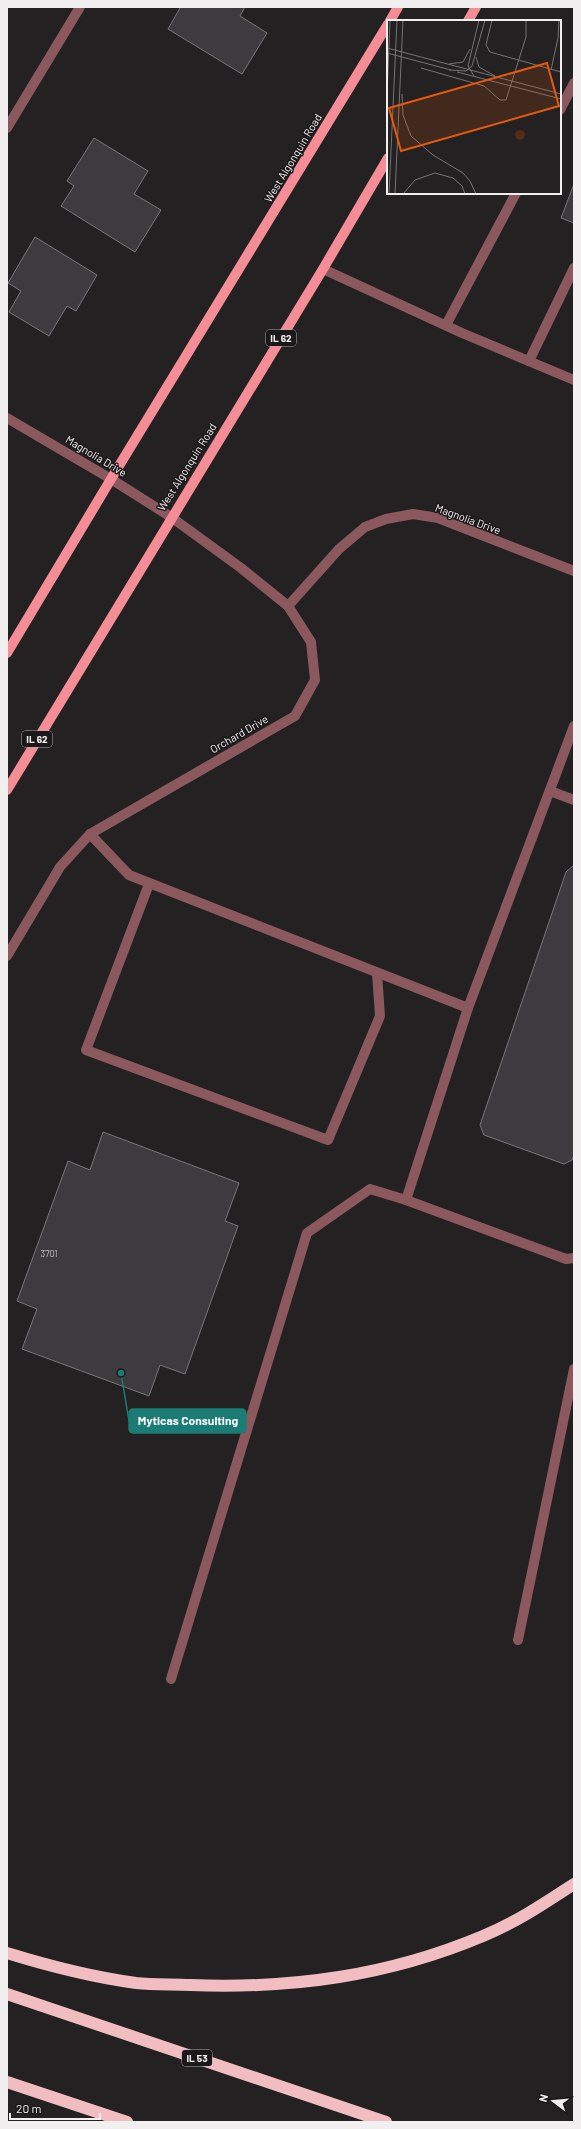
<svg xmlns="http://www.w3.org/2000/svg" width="581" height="2129" font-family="Barlow,sans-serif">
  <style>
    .building { fill: #3d3b3e; stroke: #797679 }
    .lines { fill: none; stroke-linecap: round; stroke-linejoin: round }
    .service { stroke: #8b585d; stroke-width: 10 }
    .minor { stroke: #8b585d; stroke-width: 10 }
    .tertiary { stroke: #8b585d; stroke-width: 10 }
    .primary { stroke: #f58d97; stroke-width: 10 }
    .motorway { stroke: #f1bdc0; stroke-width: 12 }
    .labels { text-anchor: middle; stroke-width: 3; stroke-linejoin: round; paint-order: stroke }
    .number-label { font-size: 9px; fill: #c4c2c4 }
    .shield { fill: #1b1819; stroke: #b1aeb0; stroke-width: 1 }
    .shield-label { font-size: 10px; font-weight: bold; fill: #f1eff0 }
    .street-label { font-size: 11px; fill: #f1eff0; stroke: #1b1819 }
    .inset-road { fill: none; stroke: #767374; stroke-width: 1 }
    .view { fill: #e8590c; fill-opacity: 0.15; stroke: #e8590c; stroke-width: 2 }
    .inset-edge { fill: none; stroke: #f1eff0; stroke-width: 2 }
    .leader { fill: none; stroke: #1a7c74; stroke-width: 1.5 }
    .callout-dot { fill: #1a7c74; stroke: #1b1819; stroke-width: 1.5 }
    .callout { fill: #1a7c74; stroke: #1a7c74; stroke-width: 1.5 }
    .callout-label { font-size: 12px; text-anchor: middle; font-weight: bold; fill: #fff }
  </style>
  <rect width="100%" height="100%" fill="#242122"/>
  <!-- building -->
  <g class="building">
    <path d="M 178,7 L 245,7 L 240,16 L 267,33 L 242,74 L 168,29 L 180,8 Z"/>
    <path d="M 94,138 L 148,171 L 134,194 L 161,210 L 135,252 L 61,206 L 74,186 L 67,181 Z"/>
    <path d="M 574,184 L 574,223 L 561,218 Z"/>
    <path d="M 35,237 L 97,275 L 76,311 L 67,306 L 49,336 L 9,312 L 21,291 L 8,283 Z"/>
    <path d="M 574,865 L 574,1155 L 572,1160 L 564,1164 L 484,1135 L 480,1125 L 566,872 Z"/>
    <path d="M 103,1132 L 239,1183 L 225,1221 L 238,1226 L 185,1374 L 160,1365 L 149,1396 L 22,1349 L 37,1309 L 17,1301 L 68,1161 L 90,1170 Z"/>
  </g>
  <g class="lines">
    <!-- service -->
    <g class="service">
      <path d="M 560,110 L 574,83"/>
      <path d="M 323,269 L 462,333 L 574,380"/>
      <path d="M 446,325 L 516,193"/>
      <path d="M 529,361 L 574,268"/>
      <path d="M 288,606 L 339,549 L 365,527 L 386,519 L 413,514 L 438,518 L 574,571"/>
      <path d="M 550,791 L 574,800"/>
      <path d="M 90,834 L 129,875 L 468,1008 L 574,726"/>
      <path d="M 149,884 L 86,1050 L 328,1140 L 380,1016 L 377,973"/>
      <path d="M 468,1008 L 406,1200 L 566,1259 L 574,1258"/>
      <path d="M 518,1640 L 574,1369"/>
      <path d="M 171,1679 L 307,1233 L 370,1189 L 406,1200"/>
    </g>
    <!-- minor -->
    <g class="minor">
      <path d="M 7,128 L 80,7"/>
      <path d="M 7,956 L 60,867 L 90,834 L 295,716 L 315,680 L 311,642 L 288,606 L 241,568 L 171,517"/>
    </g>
    <!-- tertiary -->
    <path class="tertiary" d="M 7,418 L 111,479 L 171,517"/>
    <!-- primary -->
    <g class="primary">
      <path d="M 390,21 L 398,7"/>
      <path d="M 468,21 L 476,7"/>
      <path d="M 7,653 L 111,479 L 388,24"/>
      <path d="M 7,790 L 323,269 L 388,158"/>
    </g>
    <!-- motorway -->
    <g class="motorway">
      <path d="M 7,1953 C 49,1966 92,1977 136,1983 C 154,1985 173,1984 190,1985 C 292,1989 388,1976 483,1936 C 515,1923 545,1903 574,1884"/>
      <path d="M 7,1994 L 386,2122"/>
      <path d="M 7,2082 L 127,2122"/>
    </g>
  </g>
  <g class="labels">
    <!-- number labels -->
    <g class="number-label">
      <text x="49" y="1257">3701</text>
    </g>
    <!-- shield labels -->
    <g class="shield">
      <rect x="266" y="330" width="30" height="16" rx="3"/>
      <rect x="22" y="731" width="30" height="16" rx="3"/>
      <rect x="182" y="2050" width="30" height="16" rx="3"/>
    </g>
    <g class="shield-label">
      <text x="281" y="342">IL 62</text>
      <text x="37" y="743">IL 62</text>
      <text x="197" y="2062">IL 53</text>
    </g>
    <!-- street labels -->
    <g class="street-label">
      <text transform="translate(293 158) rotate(-59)" y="4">West Algonquin Road</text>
      <text transform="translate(96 456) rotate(31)" y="4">Magnolia Drive</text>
      <text transform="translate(187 467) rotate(-58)" y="4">West Algonquin Road</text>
      <text transform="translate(468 519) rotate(20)" y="4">Magnolia Drive</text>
      <text transform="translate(239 734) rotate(-30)" y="4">Orchard Drive</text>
    </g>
  </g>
  <!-- overview -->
  <g transform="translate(387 20)">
    <rect width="174" height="174" fill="#242122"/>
    <path d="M128 115a5 5 0 1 1 10 0a5 5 0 1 1-10 0Z" fill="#572917"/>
    <path class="inset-road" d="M 105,0 L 99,25 L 103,32 L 174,52M 0,28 L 174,74M 0,33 L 64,50M 89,37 L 92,47 L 108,56M 62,44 L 76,42 L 83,29M 34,48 L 97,66 L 113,80 L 119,80 L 139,17 L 139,0M 62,50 L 79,51 L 85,46 L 98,0M 164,50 L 171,18 L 172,0M 70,52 L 174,79M 87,56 L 81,46 L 92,0M 15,74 L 16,95 L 24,116 L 46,135 L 76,153 L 83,161 L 89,174M 0,75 L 3,0M 2,174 L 10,0M 8,174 L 16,0M 16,174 L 28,160 L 48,153 L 66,158 L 75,166 L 78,174"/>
    <path class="view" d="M 160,43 L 172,86 L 14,131 L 2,88 Z"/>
    <rect width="174" height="174" class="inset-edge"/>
  </g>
  <!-- callouts -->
  <path class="leader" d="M121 1373L129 1421"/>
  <circle class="callout-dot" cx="121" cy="1373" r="4"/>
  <rect class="callout" x="129" y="1409" width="117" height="24" rx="4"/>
  <g class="callout-label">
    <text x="188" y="1425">Myticas Consulting</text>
  </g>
  <!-- border -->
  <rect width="581" height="2129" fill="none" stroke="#f1eff0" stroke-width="16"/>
  <!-- north arrow -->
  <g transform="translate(553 2101) rotate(286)" stroke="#1b1819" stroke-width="3" paint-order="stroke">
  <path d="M0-3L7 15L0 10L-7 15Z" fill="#f1eff0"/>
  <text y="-6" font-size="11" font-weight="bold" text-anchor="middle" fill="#f1eff0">N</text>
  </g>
  <!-- scale -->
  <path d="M10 2113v6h90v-6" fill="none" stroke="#f1eff0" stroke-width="2"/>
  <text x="16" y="2113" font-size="12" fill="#f1eff0" stroke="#1b1819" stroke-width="3" paint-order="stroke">20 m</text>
</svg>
